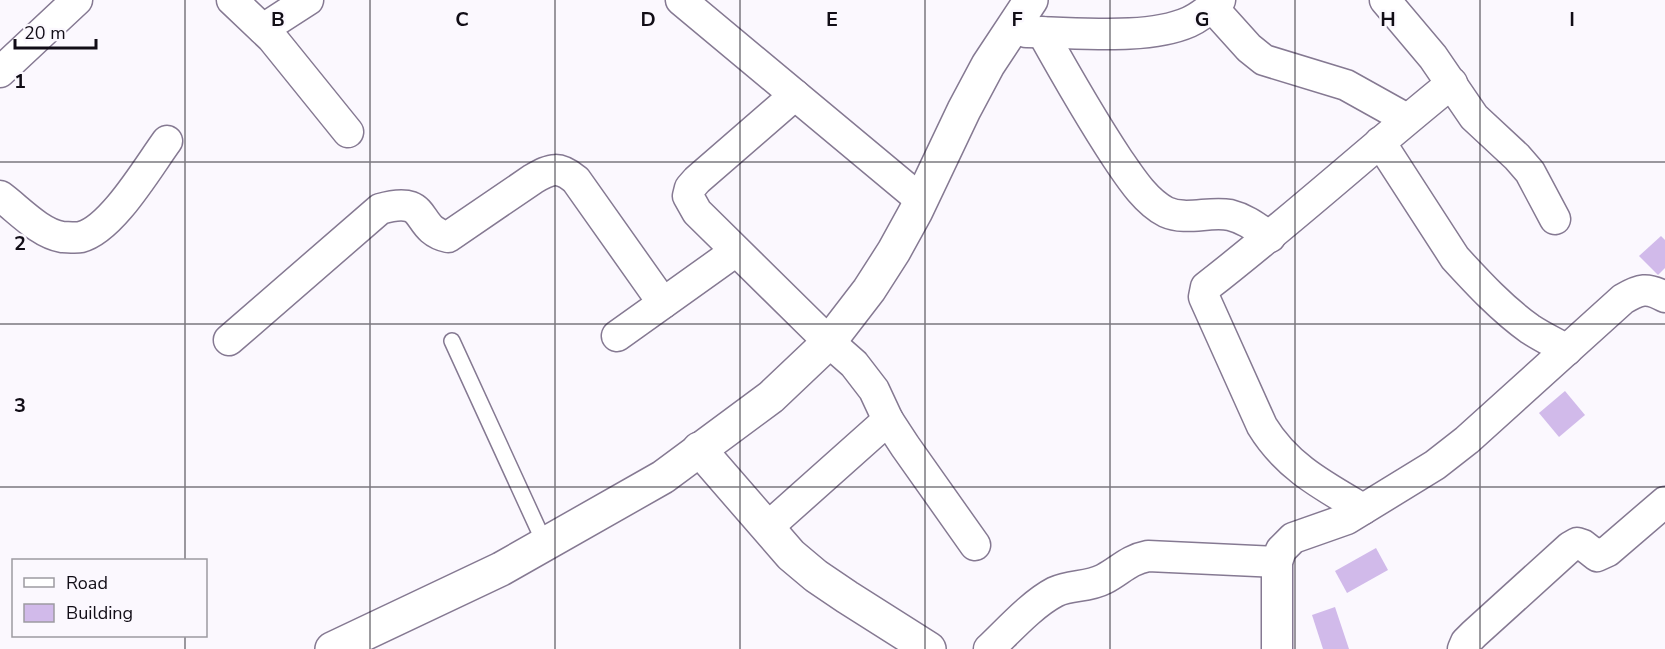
<svg xmlns="http://www.w3.org/2000/svg" width="1665" height="649" font-family="'Nunito Sans',sans-serif">
  <style>
    .building { fill: #d1baea }
    .lines { fill: none; stroke-linecap: round; stroke-linejoin: round }
    .service-casing { stroke: #857992; stroke-width: 18 }
    .minor-casing { stroke: #857992; stroke-width: 33 }
    .tertiary-casing { stroke: #857992; stroke-width: 36 }
    .service { stroke: #fff; stroke-width: 15 }
    .minor { stroke: #fff; stroke-width: 30 }
    .tertiary { stroke: #fff; stroke-width: 33 }
    .grid { fill: none; stroke: #110d16; stroke-width: 1.5; stroke-opacity: 0.55 }
    .grid-label { font-size: 20px; text-anchor: middle; font-weight: bold; fill: #110d16; stroke: #fbf8fe; stroke-width: 5; stroke-linejoin: round; paint-order: stroke }
  </style>
  <rect width="100%" height="100%" fill="#fbf8fe"/>
  <!-- building -->
  <g class="building">
    <path d="M 1661,236 L 1665,240 L 1665,268 L 1658,275 L 1639,256 Z"/>
    <path d="M 1565,391 L 1585,415 L 1559,437 L 1539,413 Z"/>
    <path d="M 1376,548 L 1388,570 L 1347,593 L 1335,571 Z"/>
    <path d="M 1335,607 L 1349,649 L 1323,649 L 1312,615 Z"/>
  </g>
  <g class="lines">
    <!-- service casing -->
    <g class="service-casing">
      <path id="service" d="M 452,341 L 545,544"/>
    </g>
    <!-- minor casing -->
    <g class="minor-casing">
      <g id="minor">
        <path d="M 232,0 L 272,38 L 348,132"/>
        <path d="M 681,0 L 921,200"/>
        <path d="M 1385,0 L 1433,57 L 1474,117 L 1517,157 L 1530,172 L 1555,219"/>
        <path d="M 1212,7 L 1249,48 L 1264,60 L 1346,85 L 1407,119"/>
        <path d="M 263,29 L 308,0"/>
        <path d="M 1026,32 C 1074,32 1146,41 1189,22 C 1200,17 1211,8 1220,0"/>
        <path d="M 1042,32 C 1066,75 1090,117 1117,158 C 1130,177 1145,201 1166,212 C 1186,221 1209,211 1230,215 C 1246,219 1257,228 1270,237"/>
        <path d="M 0,72 L 77,0"/>
        <path d="M 795,95 L 697,180 L 690,188 L 688,196 L 697,212 L 829,342 L 854,364 L 874,390 L 888,420 L 905,446 L 975,545"/>
        <path d="M 1380,142 L 1455,258 C 1478,283 1502,309 1530,329 C 1542,337 1555,343 1567,350"/>
        <path d="M 0,196 C 18,209 39,233 62,237 C 67,237 76,238 81,237 C 112,229 148,167 167,141"/>
        <path d="M 617,336 L 736,251"/>
        <path d="M 229,340 L 380,209 C 432,194 412,229 448,237 L 533,179 C 552,168 559,166 576,180 L 663,303"/>
        <path d="M 1363,509 C 1324,486 1287,467 1262,426 L 1204,297 L 1206,287 C 1290,222 1369,150 1452,83"/>
        <path d="M 768,527 L 888,420"/>
        <path d="M 989,649 C 1008,631 1032,604 1055,592 C 1071,584 1087,588 1104,579 C 1121,570 1128,560 1148,556 L 1277,562"/>
        <path d="M 1277,649 L 1277,562 L 1281,550 L 1293,538 L 1347,519 L 1435,465 L 1467,440 L 1623,299 C 1640,289 1647,287 1665,297"/>
        <path d="M 1463,649 L 1466,642 L 1474,634 L 1570,547 L 1577,543 L 1583,545 L 1597,556 L 1608,551 L 1665,502"/>
      </g>
    </g>
    <!-- tertiary casing -->
    <g class="tertiary-casing">
      <g id="tertiary">
        <path d="M 699,449 L 791,555 L 816,576 L 847,597 L 929,649"/>
        <path d="M 332,649 L 501,569 L 663,477 L 771,397 L 829,342 L 869,290 L 894,251 L 916,211 L 964,110 L 988,65 L 1031,0"/>
      </g>
    </g>
    <!-- service -->
    <use href="#service" class="service"/>
    <!-- minor -->
    <use href="#minor" class="minor"/>
    <!-- tertiary -->
    <use href="#tertiary" class="tertiary"/>
  </g>
  <!-- grid -->
  <path class="grid" d="M 185,0 L 185,560M 370,0 L 370,649M 555,0 L 555,649M 740,0 L 740,649M 925,0 L 925,649M 1110,0 L 1110,649M 1295,0 L 1295,649M 1480,0 L 1480,649M 0,162 L 1665,162M 0,324 L 1665,324M 0,487 L 1665,487M 185,636 L 185,649"/>
  <g class="grid-label">
    <text x="278" y="26">B</text>
    <text x="462" y="26">C</text>
    <text x="648" y="26">D</text>
    <text x="832" y="26">E</text>
    <text x="1017" y="26">F</text>
    <text x="1202" y="26">G</text>
    <text x="1388" y="26">H</text>
    <text x="1572" y="26">I</text>
    <text x="20" y="88">1</text>
    <text x="20" y="250">2</text>
    <text x="20" y="412">3</text>
  </g>
  <!-- legend -->
  <rect x="12" y="559" width="195" height="78" fill="#fbf8fe" stroke="#9d9aa1" stroke-width="1.5"/>
  <rect x="24" y="578" width="30" height="9" fill="#ffffff" stroke="#9d9aa1" stroke-width="1.5"/>
  <text x="66" y="589" font-size="18" fill="#110d16">Road</text>
  <rect x="24" y="604" width="30" height="18" fill="#d1baea" stroke="#9d9aa1" stroke-width="1.5"/>
  <text x="66" y="619" font-size="18" fill="#110d16">Building</text>
  <!-- scale -->
  <path d="M15 39v9h81v-9" fill="none" stroke="#110d16" stroke-width="3"/>
  <text x="24" y="39" font-size="18" fill="#110d16" stroke="#fbf8fe" stroke-width="4.5" paint-order="stroke">20 m</text>
</svg>
